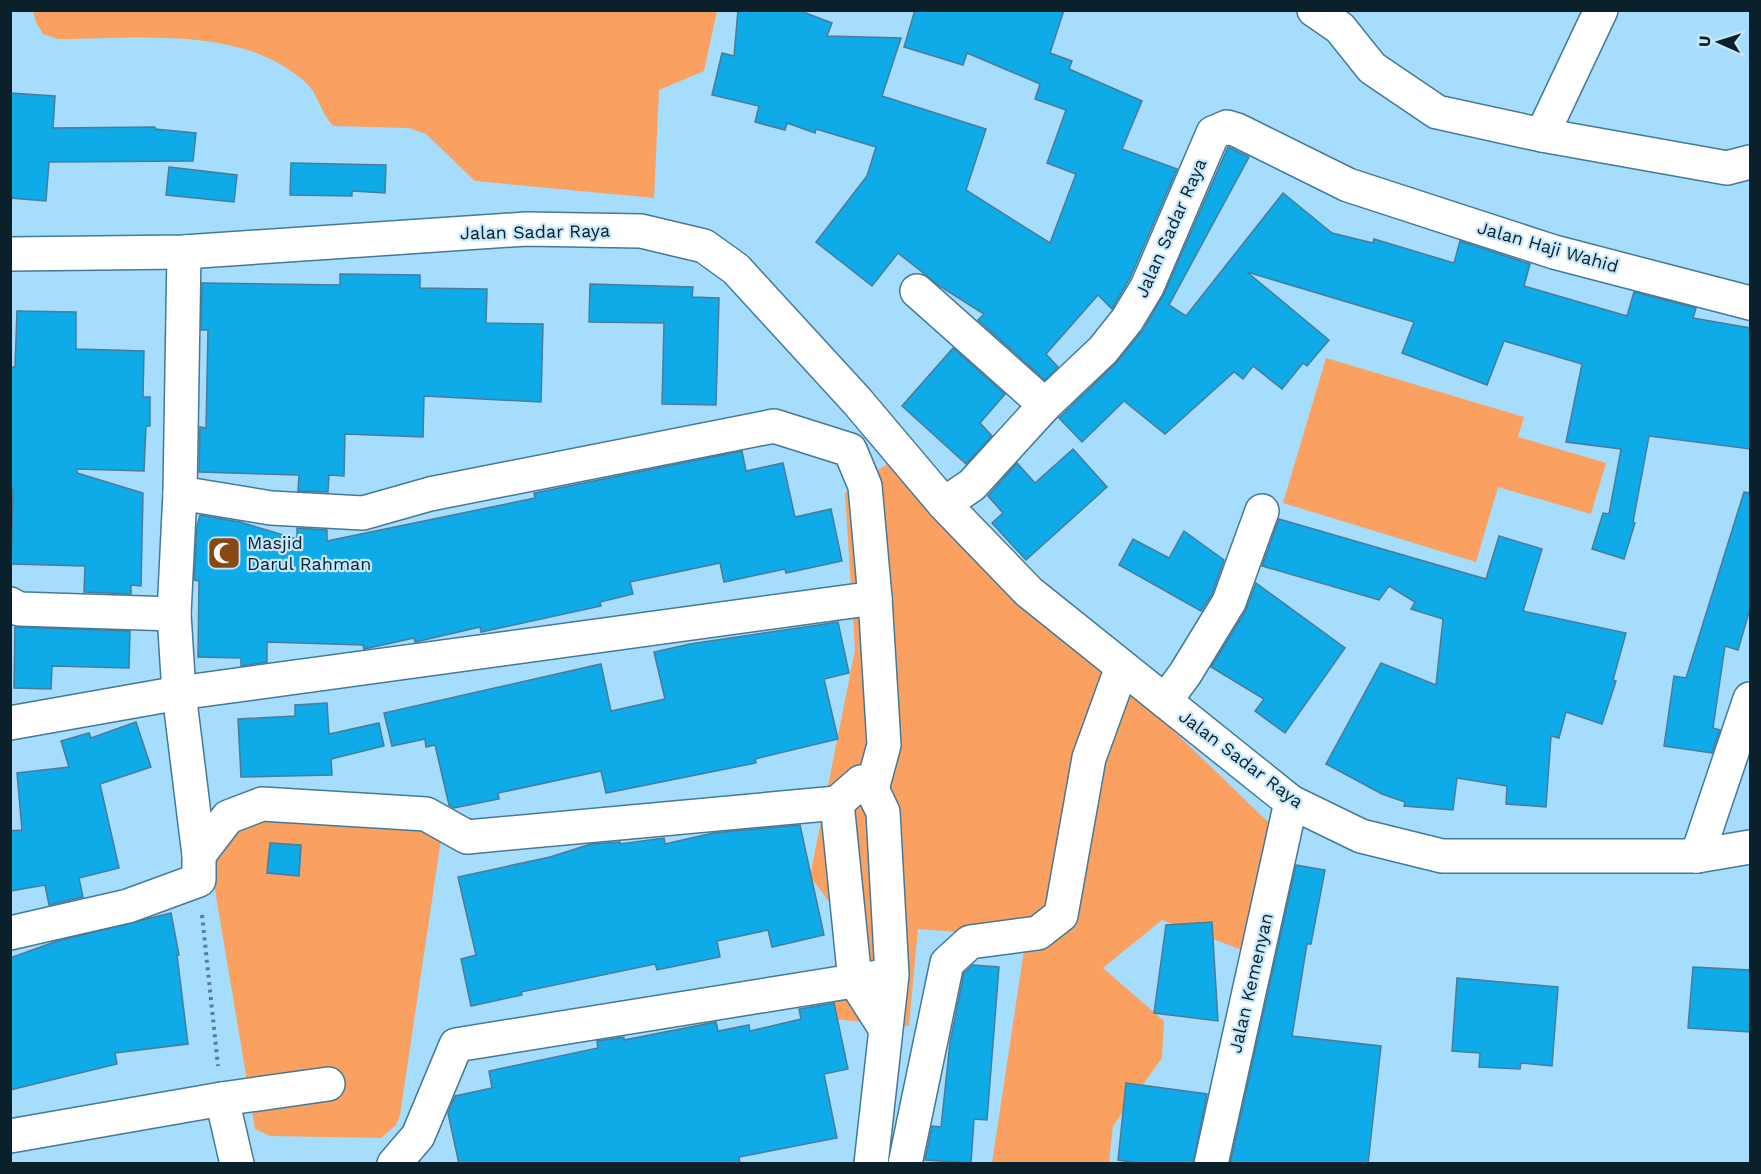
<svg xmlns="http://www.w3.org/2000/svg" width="1761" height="1174" font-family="'Work Sans',sans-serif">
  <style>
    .green { fill: #faa061 }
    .building { fill: #0faae8; stroke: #487c99; stroke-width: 1.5 }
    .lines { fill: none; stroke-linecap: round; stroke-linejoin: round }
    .minor-casing { stroke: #457995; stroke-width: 36 }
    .path { stroke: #577e93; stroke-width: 4; stroke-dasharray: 3 4.5; stroke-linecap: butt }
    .minor { stroke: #fff; stroke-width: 33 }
    .labels { text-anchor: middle; stroke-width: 4.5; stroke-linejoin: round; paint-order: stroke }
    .street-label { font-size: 18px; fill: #0a202b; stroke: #c7e7fa }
    .poi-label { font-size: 18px; fill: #0a202b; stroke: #c7e7fa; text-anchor: start }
  </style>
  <rect width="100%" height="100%" fill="#a6ddfd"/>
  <!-- green -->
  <g class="green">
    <path d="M 33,11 L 33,10 L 717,11 L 704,71 L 659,90 L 654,198 L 475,181 L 426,134 L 409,128 L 333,126 C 320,112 319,94 304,81 C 241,25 137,39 58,39 L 43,34 L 36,22 Z"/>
    <path d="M 1326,358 L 1524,417 L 1518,437 L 1606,463 L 1591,514 L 1498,487 L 1476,562 L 1283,503 Z"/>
    <path d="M 893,460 L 1292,845 L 1261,957 L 1162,920 L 1103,968 L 1164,1021 L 1162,1058 L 1113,1126 L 1109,1163 L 992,1163 L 1026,937 L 918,929 L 909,1026 L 831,1019 L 838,914 L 810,876 L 855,650 L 845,493 Z"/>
    <path d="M 223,803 L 442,833 L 400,1115 L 396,1125 L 381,1138 L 270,1136 L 255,1129 L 208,848 Z"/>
  </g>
  <!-- building -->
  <g class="building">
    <path d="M 738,10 L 798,10 L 832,23 L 827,36 L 901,38 L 882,96 L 986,129 L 966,190 L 1050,243 L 1076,174 L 1047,163 L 1066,110 L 1035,99 L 1040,84 L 967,53 L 963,65 L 904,47 L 915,10 L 1064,10 L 1050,53 L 1072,61 L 1069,69 L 1142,101 L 1122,149 L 1177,169 L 1130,278 L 1112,309 L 1098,295 L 1046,354 L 1058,367 L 1045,380 L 978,320 L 984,314 L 941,287 L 898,253 L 872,286 L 816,242 L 867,176 L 876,147 L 816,129 L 815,133 L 787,123 L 785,130 L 755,122 L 759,106 L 712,95 L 722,53 L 734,56 Z"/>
    <path d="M 10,93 L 55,96 L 53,128 L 155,127 L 155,129 L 196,133 L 193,161 L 49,162 L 46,201 L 10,198 Z"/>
    <path d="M 1228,147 L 1249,157 L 1169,305 L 1186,316 L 1283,193 L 1332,233 L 1373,243 L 1374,239 L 1454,263 L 1460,241 L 1530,264 L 1524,286 L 1627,316 L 1634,292 L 1696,308 L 1693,318 L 1750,328 L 1750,449 L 1649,436 L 1633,522 L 1635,523 L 1624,559 L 1592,549 L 1603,513 L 1609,514 L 1621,449 L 1566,442 L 1582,364 L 1504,341 L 1487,385 L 1402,353 L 1414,322 L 1247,272 L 1329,340 L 1307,366 L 1303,363 L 1282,389 L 1253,366 L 1243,379 L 1234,372 L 1165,434 L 1124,401 L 1082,442 L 1059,418 L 1116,363 L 1143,330 L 1164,294 Z"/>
    <path d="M 291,163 L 386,165 L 385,193 L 352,191 L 352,196 L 290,195 Z"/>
    <path d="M 169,167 L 237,175 L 234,202 L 166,195 Z"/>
    <path d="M 340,274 L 420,275 L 420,288 L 487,289 L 486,323 L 543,324 L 541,402 L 424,396 L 423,437 L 345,434 L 344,476 L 329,475 L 328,492 L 298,491 L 299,475 L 199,472 L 200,427 L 206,428 L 208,330 L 201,330 L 202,283 L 340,285 Z"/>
    <path d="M 590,284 L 693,287 L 692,297 L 719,298 L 716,405 L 662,404 L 664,323 L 589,322 Z"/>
    <path d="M 17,311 L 76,312 L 76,349 L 144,351 L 143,397 L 150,397 L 150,426 L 146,426 L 144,471 L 77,469 L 77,473 L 143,493 L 141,586 L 131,585 L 131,594 L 84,592 L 85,566 L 11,564 L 13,489 L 10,489 L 10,367 L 15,367 Z"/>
    <path d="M 953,348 L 1005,394 L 980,423 L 992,436 L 966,464 L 902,406 Z"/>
    <path d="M 1073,449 L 1107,487 L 1026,560 L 992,523 L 1003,513 L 988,496 L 1017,463 L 1035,483 Z"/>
    <path d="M 742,451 L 746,471 L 783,463 L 795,517 L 831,509 L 842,561 L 786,573 L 785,569 L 724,582 L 720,563 L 630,582 L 633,594 L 600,602 L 601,606 L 481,632 L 480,627 L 415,642 L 414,638 L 364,649 L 363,645 L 267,642 L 267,662 L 241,666 L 241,658 L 198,657 L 199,581 L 194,580 L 197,526 L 200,515 L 240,522 L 297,539 L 297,528 L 327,530 L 327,541 L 535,498 L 534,493 Z"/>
    <path d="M 1744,492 L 1750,493 L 1750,609 L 1738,650 L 1725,646 L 1713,728 L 1720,730 L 1712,753 L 1664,746 L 1674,676 L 1686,678 Z"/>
    <path d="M 1279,519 L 1486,579 L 1499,536 L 1542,549 L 1523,611 L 1626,633 L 1613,680 L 1616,681 L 1602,724 L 1566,712 L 1559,738 L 1551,736 L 1546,807 L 1506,804 L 1507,786 L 1457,778 L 1453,810 L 1404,806 L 1405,802 L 1382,794 L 1326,764 L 1381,663 L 1436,685 L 1443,619 L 1411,609 L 1415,602 L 1389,586 L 1379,600 L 1262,566 Z"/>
    <path d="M 1184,531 L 1224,560 L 1212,594 L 1201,611 L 1119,565 L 1133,539 L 1169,558 Z"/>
    <path d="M 1256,583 L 1345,648 L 1285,733 L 1255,711 L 1264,699 L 1211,667 L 1245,612 Z"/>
    <path d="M 838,622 L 849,673 L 824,679 L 838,739 L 755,759 L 756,763 L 606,793 L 601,771 L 498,793 L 499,799 L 454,808 L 449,805 L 435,745 L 426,747 L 425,739 L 392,746 L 384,713 L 601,664 L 611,711 L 665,699 L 654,652 L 690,644 Z"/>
    <path d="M 15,627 L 130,631 L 129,668 L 52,666 L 51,689 L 14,688 Z"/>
    <path d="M 327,703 L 329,734 L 379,723 L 384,746 L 331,759 L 332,775 L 241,777 L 238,719 L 295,716 L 295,705 Z"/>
    <path d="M 136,722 L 151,767 L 100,784 L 119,868 L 79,878 L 83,897 L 49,905 L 45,885 L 10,891 L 10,831 L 22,830 L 17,773 L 69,767 L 61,741 L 89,733 L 91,738 Z"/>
    <path d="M 800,825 L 824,935 L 772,947 L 768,930 L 717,941 L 720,957 L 657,970 L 655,964 L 521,992 L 522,995 L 471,1006 L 461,959 L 476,955 L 458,877 L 550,857 L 591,844 L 620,842 L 620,844 L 664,838 L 665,844 L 713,833 Z"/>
    <path d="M 270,843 L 301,845 L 299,876 L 267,873 Z"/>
    <path d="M 1296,865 L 1325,870 L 1311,944 L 1307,944 L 1292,1036 L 1381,1046 L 1368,1164 L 1230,1164 Z"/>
    <path d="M 171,913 L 179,955 L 177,955 L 188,1044 L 115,1053 L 117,1064 L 10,1090 L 10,958 L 57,941 Z"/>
    <path d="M 1212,922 L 1218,1021 L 1154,1013 L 1166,925 Z"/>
    <path d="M 973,965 L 999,967 L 987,1120 L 974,1119 L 971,1163 L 925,1160 L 932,1126 L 941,1127 L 950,1042 L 964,973 Z"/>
    <path d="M 1693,967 L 1750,970 L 1750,1032 L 1688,1028 Z"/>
    <path d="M 1457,978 L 1558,987 L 1552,1066 L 1521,1063 L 1520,1069 L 1479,1067 L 1480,1053 L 1452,1051 Z"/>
    <path d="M 834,1003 L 848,1069 L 824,1074 L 837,1138 L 739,1157 L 740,1164 L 459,1164 L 448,1113 L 455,1096 L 492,1088 L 489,1071 L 598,1048 L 597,1041 L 624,1037 L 624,1040 L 716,1022 L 718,1031 L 749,1025 L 750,1031 L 801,1019 L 799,1009 Z"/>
    <path d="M 1126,1083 L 1207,1094 L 1193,1164 L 1145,1164 L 1118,1160 Z"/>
  </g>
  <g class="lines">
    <!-- minor casing -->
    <g class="minor-casing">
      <g id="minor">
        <path d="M 1314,10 L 1340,28 L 1372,68 L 1437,112 L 1542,135 L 1727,168 L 1750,162"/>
        <path d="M 1542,135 L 1601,10"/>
        <path d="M 10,254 L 184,252 L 526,229 L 641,231 L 704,246 L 736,269 L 857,401 L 944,504 L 1029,592 L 1291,802 L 1361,836 L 1442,856 L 1697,856 L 1750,847"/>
        <path d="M 917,291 L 1045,405"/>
        <path d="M 180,493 L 271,508 L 363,513 L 430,494 L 774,426 L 850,450 L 865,486 L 875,598 L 884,745 L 872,789"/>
        <path d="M 944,504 L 972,485 L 1045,405 L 1103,350 L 1127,320 L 1147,287 L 1213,133 L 1227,127 L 1237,130 L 1348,185 L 1554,252 L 1750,303"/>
        <path d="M 10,604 L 19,609 L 174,614"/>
        <path d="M 1165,701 L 1185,674 L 1229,602 L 1262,511"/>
        <path d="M 10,723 L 179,693 L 875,598"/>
        <path d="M 199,855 L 228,817 L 262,804 L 426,814 L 467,837 L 837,803"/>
        <path d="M 1697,856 L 1750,699"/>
        <path d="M 10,933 L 128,906 L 199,880 L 199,855 L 179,693 L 174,614 L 180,493 L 184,252"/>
        <path d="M 222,1099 L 237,1164"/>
        <path d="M 10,1136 L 222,1099 L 328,1084"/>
        <path d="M 394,1164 L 418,1136 L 456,1045 L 878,977"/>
        <path d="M 871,1164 L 892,975 L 883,812 L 872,789 L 861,782 L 837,803 L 855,981 L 885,1028"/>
        <path d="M 905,1164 L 947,963 L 970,942 L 1038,933 L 1061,915 L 1089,758 L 1122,667"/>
        <path d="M 1211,1164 L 1291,802"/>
      </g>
    </g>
    <!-- path -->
    <path class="path" d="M 202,915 L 218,1066"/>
    <!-- minor -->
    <use href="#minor" class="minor"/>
  </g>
  <!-- icons -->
  <defs>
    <g id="mosque-square" transform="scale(1.725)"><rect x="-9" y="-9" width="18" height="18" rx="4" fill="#884812" stroke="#c7e7fa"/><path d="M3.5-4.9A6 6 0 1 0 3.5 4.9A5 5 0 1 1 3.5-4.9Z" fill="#fff"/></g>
  </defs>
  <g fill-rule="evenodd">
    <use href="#mosque-square" x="224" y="553"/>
  </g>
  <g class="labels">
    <!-- street labels -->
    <g class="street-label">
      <text transform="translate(1171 228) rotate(-66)" y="6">Jalan Sadar Raya</text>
      <text transform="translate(535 232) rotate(-1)" y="6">Jalan Sadar Raya</text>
      <text transform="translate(1548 247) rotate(16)" y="6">Jalan Haji Wahid</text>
      <text transform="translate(1241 759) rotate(37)" y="6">Jalan Sadar Raya</text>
      <text transform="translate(1251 983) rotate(-77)" y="6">Jalan Kemenyan</text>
    </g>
    <!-- poi labels -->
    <g class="poi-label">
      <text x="247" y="549">Masjid<tspan x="247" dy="21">Darul Rahman</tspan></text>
    </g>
  </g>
  <!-- border -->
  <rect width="1761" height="1174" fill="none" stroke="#0a202b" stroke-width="24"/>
  <!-- north arrow -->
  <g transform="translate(1719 42) rotate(273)" stroke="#c7e7fa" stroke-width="4.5" paint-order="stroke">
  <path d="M0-4.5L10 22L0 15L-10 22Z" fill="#0a202b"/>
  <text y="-9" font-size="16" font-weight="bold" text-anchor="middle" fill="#0a202b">U</text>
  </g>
</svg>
